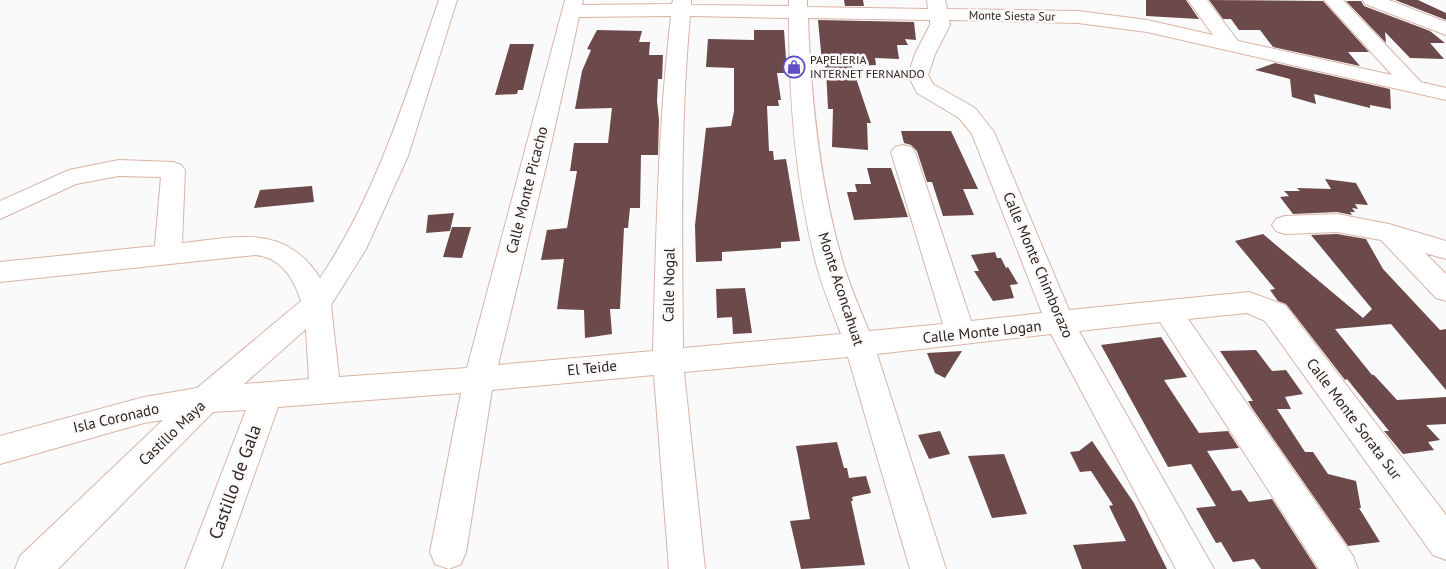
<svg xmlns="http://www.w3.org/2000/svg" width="1446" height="569" font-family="'PT Sans',sans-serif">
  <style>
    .building { fill: #6c494a }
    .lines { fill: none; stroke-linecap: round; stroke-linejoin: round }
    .street-casing { stroke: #d9b4a6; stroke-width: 2 }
    .street { fill: #fff; fill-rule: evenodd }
    .labels { text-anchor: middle; stroke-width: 5; stroke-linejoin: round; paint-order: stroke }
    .far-street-label { font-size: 12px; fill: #31231e; stroke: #fafafa }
    .far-poi-label { font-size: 12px; fill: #31231e; stroke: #fafafa; text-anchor: start }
    .street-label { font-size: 15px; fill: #31231e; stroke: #fafafa }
    .near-street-label { font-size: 18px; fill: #31231e; stroke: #fafafa }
  </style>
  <rect width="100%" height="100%" fill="#fafafa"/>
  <!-- building -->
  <g class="building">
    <path d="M 844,0 L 863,0 L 864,6 L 845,6 Z"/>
    <path d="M 1146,0 L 1186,0 L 1199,19 L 1146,16 Z"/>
    <path d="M 1209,0 L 1323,1 L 1369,52 L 1348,52 L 1360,66 L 1273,47 L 1260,30 L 1239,30 L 1231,19 L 1223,19 Z"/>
    <path d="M 1395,0 L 1418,0 L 1446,13 L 1446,20 Z"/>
    <path d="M 1346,1 L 1361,1 L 1364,6 L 1430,31 L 1445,43 L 1430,43 L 1444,59 L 1410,58 L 1385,32 L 1386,43 Z"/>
    <path d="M 818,20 L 914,22 L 916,40 L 905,39 L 908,45 L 897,45 L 899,59 L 875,58 L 876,65 L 852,66 L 871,123 L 867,123 L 868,150 L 832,147 L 833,109 L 828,109 L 826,69 L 822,62 Z"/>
    <path d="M 597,30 L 642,31 L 639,42 L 650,42 L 649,55 L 663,55 L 662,79 L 658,79 L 657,101 L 659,120 L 658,155 L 641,155 L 640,208 L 630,208 L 628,228 L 624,228 L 620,309 L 610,309 L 612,334 L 585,338 L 584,310 L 557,309 L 564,259 L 541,260 L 547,230 L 567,228 L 577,171 L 570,171 L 574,143 L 608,143 L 612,108 L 575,109 L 582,71 L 591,50 L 587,49 Z"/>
    <path d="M 754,30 L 784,30 L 787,73 L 777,73 L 781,100 L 778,100 L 779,106 L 767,106 L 769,151 L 773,151 L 774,160 L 786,159 L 800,241 L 781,242 L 781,248 L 722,252 L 722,261 L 696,262 L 695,225 L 706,128 L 731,126 L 734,111 L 734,68 L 706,67 L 708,39 L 754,40 Z"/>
    <path d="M 510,44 L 534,44 L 523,90 L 518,90 L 517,94 L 495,95 Z"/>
    <path d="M 1275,63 L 1390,89 L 1391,109 L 1370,105 L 1370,108 L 1314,94 L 1316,104 L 1292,97 L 1290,79 L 1255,70 Z"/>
    <path d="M 901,131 L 951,131 L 978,189 L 963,189 L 974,215 L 943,216 L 932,182 L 927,182 L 917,151 L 911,145 L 904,143 Z"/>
    <path d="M 867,168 L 891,168 L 908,217 L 854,220 L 847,192 L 857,192 L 855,184 L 871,184 Z"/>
    <path d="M 1325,179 L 1356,183 L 1368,205 L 1355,204 L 1358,209 L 1352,208 L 1355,212 L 1350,212 L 1352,215 L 1337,212 L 1293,214 L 1280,197 L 1289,196 L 1284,191 L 1300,191 L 1297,188 L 1331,189 Z"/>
    <path d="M 312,186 L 314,202 L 254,208 L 260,190 Z"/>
    <path d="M 454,213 L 450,231 L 426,233 L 428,215 Z"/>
    <path d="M 452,227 L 471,227 L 462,258 L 443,257 Z"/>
    <path d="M 1263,234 L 1363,318 L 1372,309 L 1311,235 L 1337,234 L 1366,239 L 1383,269 L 1440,330 L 1446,329 L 1446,390 L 1391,324 L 1335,329 L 1372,375 L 1374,375 L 1397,400 L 1446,397 L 1446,424 L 1426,425 L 1440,440 L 1428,442 L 1434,450 L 1403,454 L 1384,431 L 1389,431 L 1347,379 L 1345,380 L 1286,304 L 1278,301 L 1270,290 L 1275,289 L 1235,241 Z"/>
    <path d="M 995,252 L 997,258 L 1001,258 L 1006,268 L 1008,267 L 1018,284 L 1010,285 L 1014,298 L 993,301 L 974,271 L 979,271 L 971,255 Z"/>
    <path d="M 745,288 L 752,333 L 733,334 L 732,317 L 717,318 L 716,289 Z"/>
    <path d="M 1161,337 L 1187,377 L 1164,380 L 1199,433 L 1228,431 L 1239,448 L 1207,451 L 1232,491 L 1241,490 L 1249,502 L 1272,499 L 1317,569 L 1261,569 L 1254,559 L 1233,562 L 1221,542 L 1216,543 L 1196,508 L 1216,506 L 1191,464 L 1168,467 L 1101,345 Z"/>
    <path d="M 1256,350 L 1272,371 L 1286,370 L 1303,394 L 1285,397 L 1291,409 L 1277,409 L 1305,452 L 1313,452 L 1328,474 L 1356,481 L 1361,508 L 1359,508 L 1380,542 L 1348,546 L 1252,408 L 1248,401 L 1253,401 L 1220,351 Z"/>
    <path d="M 962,351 L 945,378 L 935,373 L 927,353 Z"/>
    <path d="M 940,431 L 950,454 L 929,459 L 918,435 Z"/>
    <path d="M 1092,441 L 1134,503 L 1167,569 L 1082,569 L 1073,545 L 1126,541 L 1109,506 L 1113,505 L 1091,471 L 1080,472 L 1070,452 L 1079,451 Z"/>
    <path d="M 837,442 L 844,468 L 847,468 L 849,478 L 866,476 L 871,493 L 852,497 L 853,501 L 851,501 L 865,565 L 801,569 L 790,521 L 810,519 L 796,446 Z"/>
    <path d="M 1004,454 L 1027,514 L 992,518 L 968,456 Z"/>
  </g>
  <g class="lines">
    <!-- street casing -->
    <g class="street-casing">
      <g id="street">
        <path d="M 439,0 L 457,0 L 408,156 L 366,249 L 331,305 L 339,377 L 467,368 L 565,0 L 583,0 L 582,5 L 672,4 L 673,0 L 691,0 L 691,5 L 789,6 L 789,0 L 807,0 L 807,7 L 928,9 L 927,0 L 945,0 L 947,9 L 1078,11 L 1147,20 L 1213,35 L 1188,0 L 1207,0 L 1238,41 L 1392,75 L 1324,0 L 1343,0 L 1421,82 L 1446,88 L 1446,100 L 1147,32 L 1078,23 L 949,20 L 950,25 L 935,54 L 928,75 L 933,84 L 975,108 L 994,132 L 1069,310 L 1249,292 L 1285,305 L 1446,515 L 1446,560 L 1433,555 L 1265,321 L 1247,313 L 1188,319 L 1353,556 L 1358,569 L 1319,569 L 1160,322 L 1079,331 L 1214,569 L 1176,569 L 1051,334 L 877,354 L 946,569 L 910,569 L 848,357 L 684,372 L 705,569 L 669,569 L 654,375 L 492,390 L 466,552 L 461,564 L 449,569 L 435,564 L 430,552 L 461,393 L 278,407 L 221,569 L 185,569 L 246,410 L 213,412 L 58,569 L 15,569 L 20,556 L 163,420 L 144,423 L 0,464 L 0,436 L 144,397 L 197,388 L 301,301 C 294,279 281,257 255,255 L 0,282 L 0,262 L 155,246 L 161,177 L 119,176 L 76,184 L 0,219 L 0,201 L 69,170 L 119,160 L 173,162 L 181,165 L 185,170 L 182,243 C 237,237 285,223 320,278 C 377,194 406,95 439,0 ZM 671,16 C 658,127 656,239 653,351 L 498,365 L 548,158 L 579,17 ZM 690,16 L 789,18 C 789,97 795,178 814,255 C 820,282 831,308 841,334 L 683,348 C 682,238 680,126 690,16 ZM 808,18 L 930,20 L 930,25 L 915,54 L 908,75 L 917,93 L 959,118 L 972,134 L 1042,313 L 971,321 L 915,152 L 911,147 L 903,145 L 895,147 L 891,152 L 943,324 L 869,331 C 859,307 848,282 841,256 C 819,179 811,98 808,18 ZM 306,329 L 309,379 L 244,384 Z"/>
        <path d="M 1363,0 L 1389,0 L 1446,22 L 1446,35 L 1365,4 Z"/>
        <path d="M 1337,214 L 1389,224 L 1446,241 L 1446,259 L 1425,253 L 1446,274 L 1446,301 L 1436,298 L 1381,240 L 1337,232 L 1285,234 L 1276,231 L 1272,225 L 1276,219 L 1285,216 Z"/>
      </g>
    </g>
    <!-- street -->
    <use href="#street" class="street"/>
  </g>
  <!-- icons -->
  <defs>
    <g id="shop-ring" transform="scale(1.125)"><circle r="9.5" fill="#fafafa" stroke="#5e4fc8" stroke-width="1.5"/><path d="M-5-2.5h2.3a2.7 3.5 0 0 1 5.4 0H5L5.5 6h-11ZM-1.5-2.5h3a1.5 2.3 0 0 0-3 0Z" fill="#5e4fc8"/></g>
  </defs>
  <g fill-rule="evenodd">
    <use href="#shop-ring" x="794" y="67"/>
  </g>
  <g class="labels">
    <!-- far-street labels -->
    <g class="far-street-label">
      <text transform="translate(1012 16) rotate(1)" y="4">Monte Siesta Sur</text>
    </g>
    <!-- far-poi labels -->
    <g class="far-poi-label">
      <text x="810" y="64">PAPELERIA<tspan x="810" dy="14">INTERNET FERNANDO</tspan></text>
    </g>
    <!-- street labels -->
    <g class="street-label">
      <text transform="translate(527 190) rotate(-76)" y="5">Calle Monte Picacho</text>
      <text transform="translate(1038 265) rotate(67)" y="5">Calle Monte Chimborazo</text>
      <text transform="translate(669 285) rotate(-89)" y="5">Calle Nogal</text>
      <text transform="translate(841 289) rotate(72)" y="5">Monte Aconcahuat</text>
      <text transform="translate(982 332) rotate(-6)" y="5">Calle Monte Logan</text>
      <text transform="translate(592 368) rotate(-6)" y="5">El Teide</text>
      <text transform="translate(116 418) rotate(-13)" y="5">Isla Coronado</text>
      <text transform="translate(1354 419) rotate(53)" y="5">Calle Monte Sorata Sur</text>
      <text transform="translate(172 433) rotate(-44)" y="5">Castillo Maya</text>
    </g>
    <!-- near-street labels -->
    <g class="near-street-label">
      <text transform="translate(235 482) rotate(-70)" y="6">Castillo de Gala</text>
    </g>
  </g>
</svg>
